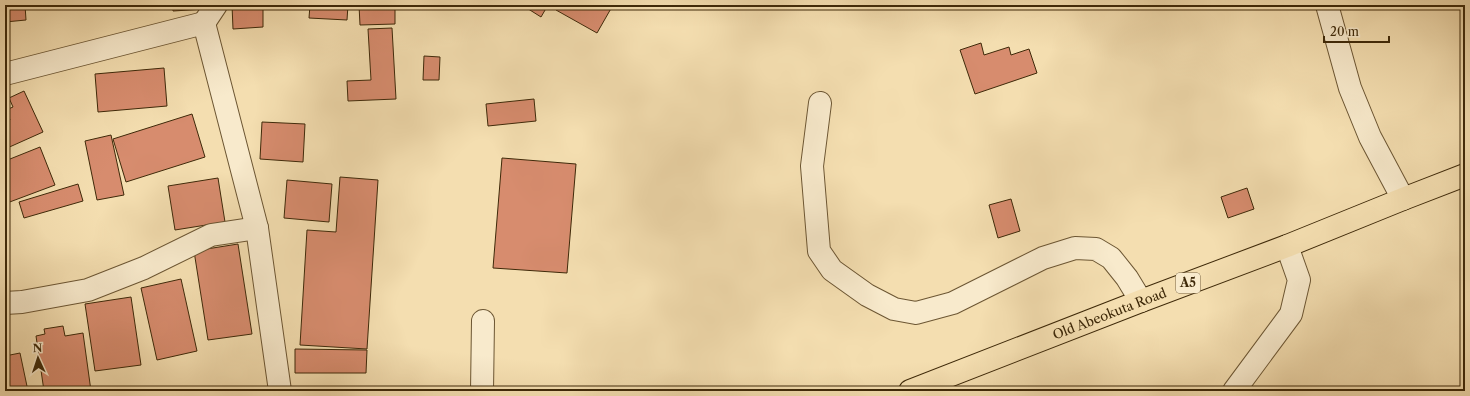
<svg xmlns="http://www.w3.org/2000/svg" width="1470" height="396" font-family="'Libre Caslon Text',serif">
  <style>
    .building { fill: #d78c6e; stroke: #3e2909 }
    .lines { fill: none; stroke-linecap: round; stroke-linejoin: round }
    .minor-casing { stroke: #6c5633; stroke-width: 24 }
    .highway-casing { stroke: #3e2909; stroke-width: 24 }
    .minor { stroke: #f8eacc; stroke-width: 22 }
    .highway { stroke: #f4deb0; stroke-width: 22 }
    .labels { text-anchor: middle; stroke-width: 3; stroke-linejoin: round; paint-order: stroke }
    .shield { fill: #f8eacc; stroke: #766344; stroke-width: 1 }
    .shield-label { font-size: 12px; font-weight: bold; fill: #3e2909 }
    .street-label { font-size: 13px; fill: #3e2909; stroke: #f8eacc }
  </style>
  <rect width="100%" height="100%" fill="#f4deb0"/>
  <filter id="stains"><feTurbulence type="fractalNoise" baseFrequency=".005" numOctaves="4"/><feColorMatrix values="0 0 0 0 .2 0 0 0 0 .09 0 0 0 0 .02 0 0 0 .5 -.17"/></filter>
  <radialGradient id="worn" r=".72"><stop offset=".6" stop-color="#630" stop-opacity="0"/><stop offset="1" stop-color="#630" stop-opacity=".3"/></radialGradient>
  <!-- building -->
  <g class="building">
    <path d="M 5,5 L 25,5 L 26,20 L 5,22 Z"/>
    <path d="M 173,5 L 205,5 L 205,9 L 173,11 Z"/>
    <path d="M 232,5 L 263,5 L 263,27 L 233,29 Z"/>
    <path d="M 310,5 L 348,5 L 347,20 L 309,18 Z"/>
    <path d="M 359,5 L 395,5 L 395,24 L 360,25 Z"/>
    <path d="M 522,5 L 548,5 L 541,17 Z"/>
    <path d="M 559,5 L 613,5 L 597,33 L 556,10 Z"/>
    <path d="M 392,28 L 396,99 L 348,101 L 347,81 L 371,80 L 368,29 Z"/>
    <path d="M 981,43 L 984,55 L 1009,47 L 1011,55 L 1029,49 L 1037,73 L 975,94 L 960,50 Z"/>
    <path d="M 424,56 L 440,57 L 439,80 L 423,80 Z"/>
    <path d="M 164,68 L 167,106 L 98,112 L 95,74 Z"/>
    <path d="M 24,91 L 43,132 L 5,149 L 5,122 L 10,120 L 6,110 L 13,107 L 9,98 Z"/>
    <path d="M 534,99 L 536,121 L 488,126 L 486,104 Z"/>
    <path d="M 192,114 L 205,157 L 126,182 L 113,139 Z"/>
    <path d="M 262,122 L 305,124 L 303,162 L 260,159 Z"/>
    <path d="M 111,135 L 124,195 L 97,200 L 85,141 Z"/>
    <path d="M 40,147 L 55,185 L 7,203 L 5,199 L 5,161 Z"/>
    <path d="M 502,158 L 576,164 L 567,273 L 493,268 Z"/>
    <path d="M 340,177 L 378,180 L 367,349 L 300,345 L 307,230 L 336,232 Z"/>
    <path d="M 218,178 L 225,222 L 175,230 L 168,186 Z"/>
    <path d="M 287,180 L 332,184 L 329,222 L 284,218 Z"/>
    <path d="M 78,184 L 83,201 L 24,218 L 19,202 Z"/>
    <path d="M 1247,188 L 1254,209 L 1228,218 L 1221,197 Z"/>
    <path d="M 1011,199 L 1020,231 L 998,238 L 989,205 Z"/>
    <path d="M 238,244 L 252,334 L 208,340 L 194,251 Z"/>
    <path d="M 181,279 L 197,351 L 157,360 L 141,288 Z"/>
    <path d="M 131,297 L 141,365 L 95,371 L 85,304 Z"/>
    <path d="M 63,326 L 65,336 L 83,333 L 91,391 L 44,391 L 36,336 L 45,334 L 44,329 Z"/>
    <path d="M 295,349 L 367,350 L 366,373 L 295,373 Z"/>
    <path d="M 20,353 L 28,391 L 5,391 L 5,356 Z"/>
  </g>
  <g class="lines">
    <!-- minor casing -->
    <g class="minor-casing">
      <g id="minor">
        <path d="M 216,5 L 204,23 L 257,228 L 280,391"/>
        <path d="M 1327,5 L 1350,88 L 1370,137 L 1403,199"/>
        <path d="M 5,74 L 204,23"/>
        <path d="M 820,103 L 812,166 L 819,251 L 832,270 L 867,295 L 894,309 L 916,313 L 953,303 L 1043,258 L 1075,248 L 1096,249 L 1111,258 L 1127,278 L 1141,301"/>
        <path d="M 5,303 L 22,302 L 88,290 L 144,268 L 211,235 L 257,228"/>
        <path d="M 482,391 L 483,321"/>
        <path d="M 1234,391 L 1291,314 L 1299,280 L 1287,246"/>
      </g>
    </g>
    <!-- highway casing -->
    <g class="highway-casing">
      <g id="highway">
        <path id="s1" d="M 910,391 L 1141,301 L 1287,246 L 1403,199 L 1465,175"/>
      </g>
    </g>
    <!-- minor -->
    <use href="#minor" class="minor"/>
    <!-- highway -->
    <use href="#highway" class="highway"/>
  </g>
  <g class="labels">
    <!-- shield labels -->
    <rect class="shield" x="1176" y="273" width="24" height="20" rx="3"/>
    <g class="shield-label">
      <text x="1188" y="287">A5</text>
    </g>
    <!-- street labels -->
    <g class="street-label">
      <text dy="5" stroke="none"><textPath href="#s1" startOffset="214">Old Abeokuta Road</textPath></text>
    </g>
  </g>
  <!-- margin -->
  <rect width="1470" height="396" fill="none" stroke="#f4deb0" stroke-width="20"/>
  <rect x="6" y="6" width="1458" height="384" fill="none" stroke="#3e2909" stroke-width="2"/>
  <rect x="10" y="10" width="1450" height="376" fill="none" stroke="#3e2909"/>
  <!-- north arrow -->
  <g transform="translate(38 358) rotate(357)" stroke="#f8eacc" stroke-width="3" paint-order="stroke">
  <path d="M0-3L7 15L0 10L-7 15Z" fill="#3e2909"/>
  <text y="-6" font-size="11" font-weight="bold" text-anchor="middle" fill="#3e2909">N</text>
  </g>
  <!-- scale -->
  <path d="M1324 36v6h65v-6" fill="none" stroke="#3e2909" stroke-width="2"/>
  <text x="1330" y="36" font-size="12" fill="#3e2909" stroke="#f8eacc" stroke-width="3" paint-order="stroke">20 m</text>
  <rect width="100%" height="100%" filter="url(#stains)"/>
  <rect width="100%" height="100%" fill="url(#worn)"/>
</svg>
